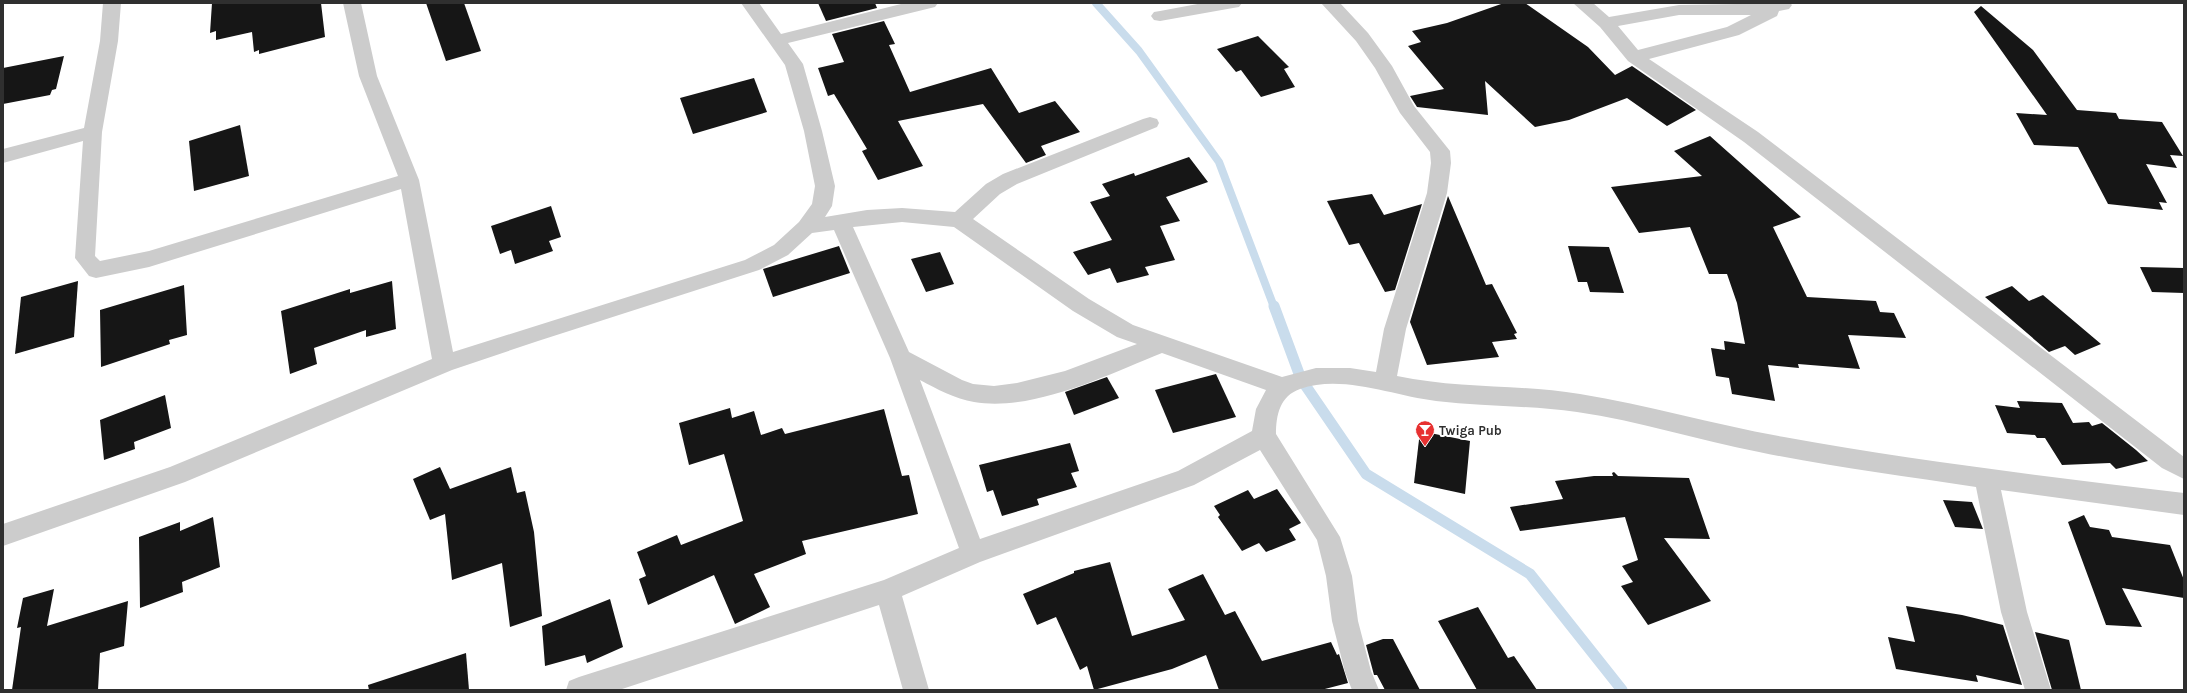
<svg xmlns="http://www.w3.org/2000/svg" width="2187" height="693" font-family="Karla,sans-serif">
  <style>
    .lines { fill: none; stroke-linecap: round; stroke-linejoin: round }
    .stream-far1 { stroke: #c9dcec; stroke-width: 8 }
    .stream { stroke: #c9dcec; stroke-width: 11 }
    .building { fill: #161616 }
    .minor { fill: #ccc; fill-rule: evenodd }
    .labels { text-anchor: middle; stroke-width: 4; stroke-linejoin: round; paint-order: stroke }
    .poi-label { font-size: 13px; font-weight: bold; fill: #2f2f2f; stroke: #fff; text-anchor: start }
  </style>
  <rect width="100%" height="100%" fill="#fff"/>
  <g class="lines">
    <!-- stream-far1 -->
    <path class="stream-far1" d="M 1096,3 L 1139,51 L 1219,162 L 1274,307"/>
    <!-- stream -->
    <path class="stream" d="M 1274,306 L 1301,379 L 1366,474 L 1530,574 L 1622,690"/>
  </g>
  <!-- building -->
  <g class="building">
    <path d="M 212,3 L 321,3 L 325,37 L 259,54 L 259,50 L 254,52 L 252,32 L 216,40 L 216,31 L 210,33 Z"/>
    <path d="M 426,3 L 464,3 L 481,51 L 446,61 Z"/>
    <path d="M 818,3 L 875,3 L 877,8 L 826,21 Z"/>
    <path d="M 1504,3 L 1525,3 L 1588,47 L 1615,75 L 1632,66 L 1696,110 L 1667,126 L 1627,98 L 1569,120 L 1535,127 L 1485,81 L 1488,115 L 1417,107 L 1410,96 L 1444,89 L 1408,46 L 1421,42 L 1412,31 L 1447,23 Z"/>
    <path d="M 1981,6 L 2033,50 L 2077,110 L 2116,113 L 2119,119 L 2162,122 L 2183,156 L 2170,155 L 2177,168 L 2146,164 L 2167,203 L 2159,202 L 2163,210 L 2108,204 L 2078,147 L 2034,145 L 2016,113 L 2047,115 L 1974,12 Z"/>
    <path d="M 884,21 L 895,44 L 889,45 L 910,92 L 991,68 L 1019,113 L 1055,101 L 1080,132 L 1041,146 L 1046,155 L 1026,163 L 983,104 L 898,121 L 923,166 L 878,180 L 862,151 L 867,149 L 834,94 L 828,96 L 818,68 L 844,62 L 832,34 Z"/>
    <path d="M 1258,36 L 1289,67 L 1284,69 L 1295,87 L 1261,97 L 1241,70 L 1236,72 L 1217,49 Z"/>
    <path d="M 64,56 L 56,89 L 52,90 L 50,95 L 3,104 L 3,68 Z"/>
    <path d="M 754,78 L 767,112 L 693,134 L 680,98 Z"/>
    <path d="M 240,125 L 249,176 L 194,191 L 189,141 Z"/>
    <path d="M 1710,136 L 1801,217 L 1773,227 L 1807,297 L 1876,301 L 1880,312 L 1894,313 L 1906,338 L 1848,335 L 1860,369 L 1798,364 L 1799,368 L 1768,365 L 1775,401 L 1732,394 L 1729,378 L 1716,376 L 1711,348 L 1725,350 L 1724,341 L 1745,344 L 1737,303 L 1727,274 L 1709,274 L 1690,227 L 1639,233 L 1611,187 L 1702,176 L 1674,151 Z"/>
    <path d="M 1189,157 L 1208,182 L 1166,197 L 1180,221 L 1160,226 L 1175,260 L 1145,267 L 1149,275 L 1117,283 L 1110,268 L 1088,275 L 1073,252 L 1112,240 L 1090,202 L 1110,196 L 1102,184 L 1134,173 L 1135,176 Z"/>
    <path d="M 1372,194 L 1384,215 L 1422,204 L 1395,290 L 1385,292 L 1359,243 L 1349,245 L 1327,201 Z"/>
    <path d="M 1448,196 L 1486,285 L 1492,284 L 1517,333 L 1514,334 L 1517,339 L 1492,342 L 1499,357 L 1427,365 L 1410,322 Z"/>
    <path d="M 551,206 L 561,237 L 549,241 L 553,251 L 515,264 L 511,250 L 500,254 L 491,226 Z"/>
    <path d="M 839,246 L 850,273 L 773,297 L 763,269 Z"/>
    <path d="M 1568,246 L 1609,247 L 1624,293 L 1590,292 L 1587,282 L 1578,282 Z"/>
    <path d="M 940,252 L 954,284 L 926,292 L 911,259 Z"/>
    <path d="M 2140,267 L 2184,268 L 2184,293 L 2152,292 Z"/>
    <path d="M 78,281 L 74,337 L 15,354 L 21,297 Z"/>
    <path d="M 392,281 L 396,329 L 366,337 L 366,330 L 314,348 L 317,364 L 290,374 L 281,311 L 350,289 L 350,293 Z"/>
    <path d="M 184,285 L 187,335 L 169,340 L 170,344 L 101,367 L 100,310 Z"/>
    <path d="M 2012,286 L 2029,301 L 2043,295 L 2101,344 L 2075,355 L 2065,346 L 2049,352 L 1985,297 Z"/>
    <path d="M 1216,374 L 1236,417 L 1173,433 L 1155,390 Z"/>
    <path d="M 1107,377 L 1119,398 L 1074,415 L 1065,392 Z"/>
    <path d="M 165,395 L 171,428 L 134,442 L 135,449 L 104,460 L 100,420 Z"/>
    <path d="M 2017,401 L 2062,403 L 2073,423 L 2089,422 L 2092,426 L 2102,423 L 2136,450 L 2148,461 L 2116,469 L 2110,463 L 2062,465 L 2045,438 L 2037,438 L 2035,435 L 2007,433 L 1995,405 L 2020,408 Z"/>
    <path d="M 730,408 L 732,418 L 754,411 L 761,435 L 782,428 L 785,434 L 884,409 L 902,476 L 909,475 L 918,514 L 802,541 L 806,554 L 754,574 L 770,607 L 735,624 L 714,575 L 648,605 L 639,579 L 646,576 L 637,552 L 677,535 L 681,545 L 743,521 L 724,454 L 689,465 L 679,423 Z"/>
    <path d="M 1420,431 L 1470,441 L 1465,494 L 1414,483 Z"/>
    <path d="M 1070,443 L 1079,471 L 1071,473 L 1077,487 L 1037,499 L 1039,505 L 1002,516 L 993,490 L 987,492 L 979,465 Z"/>
    <path d="M 440,467 L 450,489 L 511,467 L 517,493 L 525,491 L 534,532 L 542,616 L 510,627 L 502,563 L 452,580 L 445,514 L 430,520 L 413,479 Z"/>
    <path d="M 1614,472 L 1618,476 L 1689,478 L 1710,539 L 1664,538 L 1711,601 L 1648,625 L 1621,586 L 1633,582 L 1622,566 L 1638,560 L 1625,517 L 1520,531 L 1510,507 L 1563,499 L 1555,481 L 1594,476 L 1613,476 L 1612,473 Z"/>
    <path d="M 1277,489 L 1301,523 L 1289,529 L 1296,540 L 1266,552 L 1259,543 L 1242,551 L 1218,517 L 1220,515 L 1214,506 L 1248,490 L 1254,499 Z"/>
    <path d="M 1943,500 L 1972,502 L 1983,529 L 1955,527 Z"/>
    <path d="M 2084,515 L 2090,527 L 2109,530 L 2112,537 L 2170,545 L 2184,580 L 2184,598 L 2122,588 L 2142,627 L 2106,625 L 2068,522 Z"/>
    <path d="M 213,517 L 220,567 L 182,582 L 183,592 L 140,608 L 139,537 L 180,522 L 180,531 Z"/>
    <path d="M 1110,562 L 1132,636 L 1185,620 L 1168,589 L 1203,574 L 1225,615 L 1235,611 L 1262,661 L 1331,642 L 1337,655 L 1339,654 L 1348,683 L 1321,690 L 1219,690 L 1206,655 L 1172,669 L 1094,690 L 1087,666 L 1080,670 L 1056,617 L 1037,625 L 1023,594 L 1074,573 L 1074,571 Z"/>
    <path d="M 54,589 L 47,626 L 128,601 L 124,646 L 100,653 L 98,690 L 12,690 L 21,627 L 17,628 L 23,598 Z"/>
    <path d="M 610,599 L 623,647 L 587,663 L 585,655 L 545,666 L 542,626 Z"/>
    <path d="M 1906,606 L 1962,615 L 2003,625 L 2022,685 L 1976,675 L 1978,682 L 1896,669 L 1888,637 L 1915,642 Z"/>
    <path d="M 1478,607 L 1508,658 L 1514,656 L 1537,690 L 1477,690 L 1438,621 Z"/>
    <path d="M 2035,632 L 2069,640 L 2081,690 L 2052,690 Z"/>
    <path d="M 1383,639 L 1393,639 L 1420,690 L 1385,690 L 1377,675 L 1374,675 L 1366,645 Z"/>
    <path d="M 466,653 L 469,690 L 369,690 L 368,685 Z"/>
  </g>
  <g class="lines">
    <!-- minor -->
    <g class="minor">
      <path d="M 103,3 L 121,3 L 118,41 L 102,132 L 95,256 L 100,261 L 149,251 L 398,176 L 359,76 L 343,3 L 361,3 L 377,76 L 419,180 L 453,352 L 745,260 L 774,245 L 799,222 L 812,204 L 815,186 L 804,131 L 785,65 L 741,3 L 759,3 L 781,34 L 905,3 L 938,3 L 935,7 L 788,43 L 803,64 L 822,131 L 835,186 L 832,206 L 825,217 L 867,210 L 902,208 L 955,212 L 986,184 L 1003,174 L 1143,119 L 1150,117 L 1157,119 L 1159,123 L 1157,127 L 1017,184 L 1000,194 L 973,219 L 1089,299 L 1133,325 L 1282,377 L 1316,368 L 1350,368 L 1376,372 L 1384,329 L 1427,193 L 1431,163 L 1430,152 L 1400,113 L 1375,68 L 1356,41 L 1321,3 L 1340,3 L 1368,33 L 1392,66 L 1414,106 L 1450,151 L 1451,163 L 1447,193 L 1406,329 L 1397,376 C 1458,389 1520,384 1580,394 C 1649,405 1715,425 1784,437 C 1916,461 2050,477 2184,493 L 2184,515 L 2001,490 L 2027,612 L 2051,690 L 2025,690 L 2001,612 L 1976,487 C 1903,476 1831,467 1759,452 C 1698,440 1639,421 1577,412 C 1530,405 1483,407 1436,401 C 1393,396 1343,374 1300,389 C 1280,396 1276,415 1276,434 L 1340,537 L 1352,576 L 1358,621 L 1371,671 L 1379,690 L 1352,690 L 1345,672 L 1332,621 L 1326,576 L 1317,540 L 1260,450 L 1194,485 L 980,562 L 902,596 L 929,690 L 903,690 L 879,605 L 619,690 L 566,690 L 569,681 L 579,677 L 884,580 L 959,548 L 890,358 L 834,230 L 812,233 L 788,255 L 759,270 L 538,341 L 452,370 L 185,482 L 3,546 L 3,524 L 170,467 L 432,359 L 401,189 L 149,267 L 96,278 L 89,276 L 75,258 L 83,141 L 3,163 L 3,149 L 84,128 L 100,41 ZM 902,222 L 954,227 L 1073,311 L 1117,337 L 1137,344 L 1065,371 L 1017,383 L 994,386 L 973,384 L 962,380 L 909,352 L 853,227 ZM 1162,353 L 1266,390 L 1256,409 L 1252,431 L 1178,471 L 980,539 L 920,380 C 937,389 955,399 974,402 C 1033,412 1107,375 1162,353 Z"/>
      <path d="M 1203,3 L 1242,3 L 1239,7 L 1233,8 L 1160,21 L 1154,20 L 1151,16 L 1154,12 L 1160,11 Z"/>
      <path d="M 1573,3 L 1593,3 L 1609,17 L 1679,5 L 1790,3 L 1792,5 L 1789,9 L 1779,11 L 1777,16 L 1739,35 L 1649,59 L 1758,132 L 2184,457 L 2184,479 L 2162,468 L 1744,142 L 1628,61 L 1600,27 ZM 1679,15 L 1751,15 L 1727,27 L 1638,50 L 1618,26 Z"/>
    </g>
  </g>
  <!-- icons -->
  <defs>
    <g id="bar-pin" transform="scale(1)"><path d="M0 17L-7.5 6A9.5 9.5 0 1 1 7.5 6Z" fill="#e73131" stroke="#fff"/><path d="M-6-5H6L.8 .8V4.5H3.5V6h-7V4.5H-.8V.8Z" fill="#fff"/></g>
  </defs>
  <g fill-rule="evenodd">
    <use href="#bar-pin" x="1425" y="430"/>
  </g>
  <g class="labels">
    <!-- poi labels -->
    <g class="poi-label">
      <text x="1439" y="435">Twiga Pub</text>
    </g>
  </g>
  <!-- border -->
  <rect width="2187" height="693" fill="none" stroke="#2f2f2f" stroke-width="8"/>
</svg>
